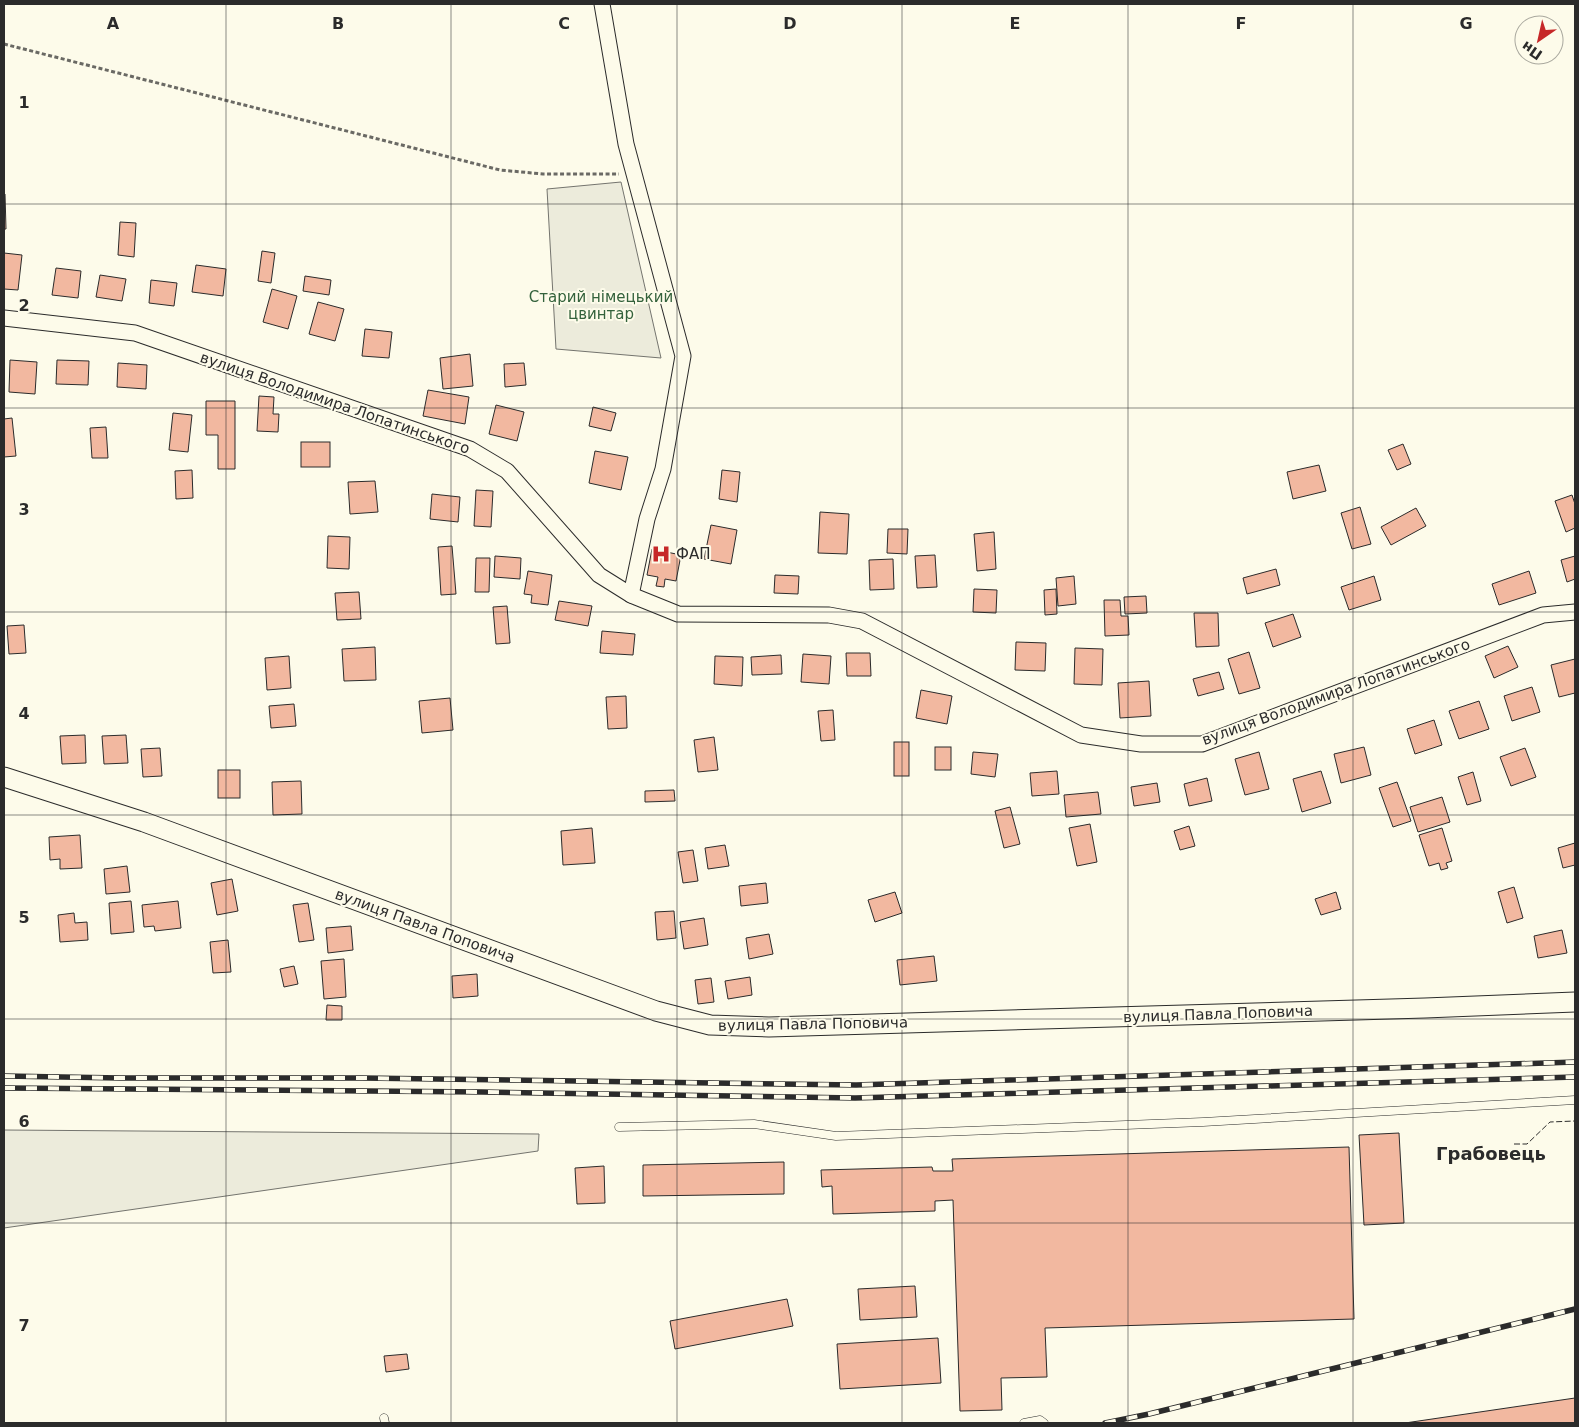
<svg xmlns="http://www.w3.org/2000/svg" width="1579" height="1427" font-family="'DejaVu Sans',sans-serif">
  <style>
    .green { fill: #ecebdb; stroke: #74746e }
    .building { fill: #f2b8a0; stroke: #2b2b2b }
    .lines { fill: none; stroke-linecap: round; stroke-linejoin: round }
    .service-casing { stroke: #2b2b2b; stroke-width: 9 }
    .minor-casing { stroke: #2b2b2b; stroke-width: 17 }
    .tertiary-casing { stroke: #2b2b2b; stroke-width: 21 }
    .path { stroke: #6a6964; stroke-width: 3; stroke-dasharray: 4 2.5; stroke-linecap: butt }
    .service { stroke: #fdfbea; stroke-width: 8 }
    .minor { stroke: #fdfbea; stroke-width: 15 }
    .tertiary { stroke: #fdfbea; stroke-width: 19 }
    .rail-casing { stroke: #2b2b2b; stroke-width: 5.5 }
    .rail { stroke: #fdfbea; stroke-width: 4; stroke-dasharray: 11; stroke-linecap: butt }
    .fence { stroke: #2b2b2b; stroke-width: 1; stroke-dasharray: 6 2.5; stroke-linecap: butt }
    .grid { fill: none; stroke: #2b2b2b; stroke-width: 1; stroke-opacity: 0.55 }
    .labels { text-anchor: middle; stroke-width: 4; stroke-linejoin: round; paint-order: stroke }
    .park-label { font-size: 15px; fill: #34623c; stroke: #fdfbea }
    .street-label { font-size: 15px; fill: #2b2b2b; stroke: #fdfbea }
    .poi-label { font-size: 15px; fill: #2b2b2b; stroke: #fdfbea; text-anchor: start }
    .quarter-label { font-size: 18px; font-weight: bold; fill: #2b2b2b; stroke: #fdfbea }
    .grid-label { font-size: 16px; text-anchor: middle; font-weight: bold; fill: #2b2b2b; stroke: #fdfbea; stroke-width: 4; stroke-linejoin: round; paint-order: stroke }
  </style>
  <rect width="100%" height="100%" fill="#fdfbea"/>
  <!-- green -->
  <g class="green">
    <path d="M 621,182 L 661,358 L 556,349 L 547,189 Z"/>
    <path d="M 4,1130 L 539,1134 L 538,1151 L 4,1228 Z"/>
  </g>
  <!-- building -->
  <g class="building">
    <path d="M 5,194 L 6,229 L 4,229 L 4,195 Z"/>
    <path d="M 120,222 L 136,223 L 134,257 L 118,255 Z"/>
    <path d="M 262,251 L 275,253 L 271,283 L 258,281 Z"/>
    <path d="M 4,253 L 22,255 L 18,290 L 4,289 Z"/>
    <path d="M 196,265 L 226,269 L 223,296 L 192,292 Z"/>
    <path d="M 56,268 L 81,271 L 78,298 L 52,295 Z"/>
    <path d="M 100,275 L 126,279 L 122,301 L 96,297 Z"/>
    <path d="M 305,276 L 331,280 L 329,295 L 303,291 Z"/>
    <path d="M 151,280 L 177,283 L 174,306 L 149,303 Z"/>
    <path d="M 272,289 L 297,296 L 288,329 L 263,322 Z"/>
    <path d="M 318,302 L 344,309 L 335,341 L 309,334 Z"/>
    <path d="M 365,329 L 392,332 L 389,358 L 362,356 Z"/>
    <path d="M 470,354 L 473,386 L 443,389 L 440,358 Z"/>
    <path d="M 10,360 L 37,362 L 35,394 L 9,392 Z"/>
    <path d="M 57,360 L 89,361 L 88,385 L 56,384 Z"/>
    <path d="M 118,363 L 147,365 L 146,389 L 117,387 Z"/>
    <path d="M 524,363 L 526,385 L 505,387 L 504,364 Z"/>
    <path d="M 428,390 L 469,397 L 465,424 L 423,416 Z"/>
    <path d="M 259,396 L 274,397 L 273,414 L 279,414 L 278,432 L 257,431 Z"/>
    <path d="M 206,401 L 235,401 L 235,469 L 218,469 L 218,435 L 206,435 Z"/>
    <path d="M 496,405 L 524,412 L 517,441 L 489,434 Z"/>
    <path d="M 593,407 L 616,413 L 611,431 L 589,426 Z"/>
    <path d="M 173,413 L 192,415 L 188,452 L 169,450 Z"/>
    <path d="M 12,418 L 16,456 L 4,457 L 4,419 Z"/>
    <path d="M 106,427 L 108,458 L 92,458 L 90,428 Z"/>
    <rect x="301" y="442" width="29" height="25"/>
    <path d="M 1403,444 L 1411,464 L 1397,470 L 1388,450 Z"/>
    <path d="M 595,451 L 628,457 L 621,490 L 589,483 Z"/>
    <path d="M 1319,465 L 1326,491 L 1293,499 L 1287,472 Z"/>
    <path d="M 192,470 L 193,498 L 176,499 L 175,471 Z"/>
    <path d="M 722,470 L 740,472 L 737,502 L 719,499 Z"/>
    <path d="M 375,481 L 378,512 L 350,514 L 348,482 Z"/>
    <path d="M 476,490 L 493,491 L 491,527 L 474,526 Z"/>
    <path d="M 432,494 L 460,497 L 458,522 L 430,519 Z"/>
    <path d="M 1572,495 L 1575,504 L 1575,528 L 1566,532 L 1555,501 Z"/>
    <path d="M 1360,507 L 1371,544 L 1352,549 L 1341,513 Z"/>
    <path d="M 1416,508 L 1426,526 L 1391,545 L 1381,527 Z"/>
    <path d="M 820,512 L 849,514 L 847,554 L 818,553 Z"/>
    <path d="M 711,525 L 737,530 L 731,564 L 704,559 Z"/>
    <path d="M 888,529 L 908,529 L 907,554 L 887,553 Z"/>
    <path d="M 994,532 L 996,569 L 977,571 L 974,534 Z"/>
    <path d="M 328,536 L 350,537 L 349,569 L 327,568 Z"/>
    <path d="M 452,546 L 456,594 L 441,595 L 438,547 Z"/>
    <path d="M 652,549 L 681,555 L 676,581 L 665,579 L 664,587 L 656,586 L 658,577 L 647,575 Z"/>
    <path d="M 935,555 L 937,587 L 917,588 L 915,556 Z"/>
    <path d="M 495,556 L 521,558 L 520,579 L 494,577 Z"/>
    <path d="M 1575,556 L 1575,579 L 1567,582 L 1561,560 Z"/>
    <path d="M 476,558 L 490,558 L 489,592 L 475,592 Z"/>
    <path d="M 893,559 L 894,589 L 870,590 L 869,560 Z"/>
    <path d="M 1276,569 L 1280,585 L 1247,594 L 1243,578 Z"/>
    <path d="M 528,571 L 552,575 L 548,605 L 531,603 L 532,595 L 524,594 Z"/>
    <path d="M 1529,571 L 1536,593 L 1499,605 L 1492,584 Z"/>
    <path d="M 775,575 L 799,576 L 798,594 L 774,593 Z"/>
    <path d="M 1074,576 L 1076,604 L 1058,606 L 1056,578 Z"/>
    <path d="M 1374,576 L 1381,600 L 1349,610 L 1341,587 Z"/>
    <path d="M 974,589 L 997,590 L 996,613 L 973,612 Z"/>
    <path d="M 1056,589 L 1057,614 L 1045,615 L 1044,590 Z"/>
    <path d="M 359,592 L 361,619 L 337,620 L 335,593 Z"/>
    <path d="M 1146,596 L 1147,613 L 1125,614 L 1124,597 Z"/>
    <path d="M 1104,600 L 1120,600 L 1121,616 L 1128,616 L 1129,635 L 1105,636 Z"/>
    <path d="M 559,601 L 592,606 L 588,626 L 555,620 Z"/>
    <path d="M 507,606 L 510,643 L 496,644 L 493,607 Z"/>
    <path d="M 1194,613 L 1218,613 L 1219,646 L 1196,647 Z"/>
    <path d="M 1293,614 L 1301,637 L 1273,647 L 1265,623 Z"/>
    <path d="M 24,625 L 26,653 L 9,654 L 7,626 Z"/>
    <path d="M 602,631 L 635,634 L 633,655 L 600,653 Z"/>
    <path d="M 1016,642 L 1046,643 L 1045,671 L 1015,670 Z"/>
    <path d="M 1508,646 L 1518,667 L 1494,678 L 1485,656 Z"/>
    <path d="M 375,647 L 376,680 L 344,681 L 342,649 Z"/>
    <path d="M 1075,648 L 1103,649 L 1102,685 L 1074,684 Z"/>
    <path d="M 1249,652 L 1260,688 L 1239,694 L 1228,659 Z"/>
    <path d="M 846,653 L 870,653 L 871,676 L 847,676 Z"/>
    <path d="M 803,654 L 831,656 L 829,684 L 801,682 Z"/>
    <path d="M 781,655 L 782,674 L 752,675 L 751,657 Z"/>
    <path d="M 289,656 L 291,688 L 267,690 L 265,658 Z"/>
    <path d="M 715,656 L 743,657 L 742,686 L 714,684 Z"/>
    <path d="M 1575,659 L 1575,693 L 1559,697 L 1551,665 Z"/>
    <path d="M 1219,672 L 1224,689 L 1198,696 L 1193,679 Z"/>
    <path d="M 1149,681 L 1151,716 L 1120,718 L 1118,683 Z"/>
    <path d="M 1532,687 L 1540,712 L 1512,721 L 1504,696 Z"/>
    <path d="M 921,690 L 952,696 L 947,724 L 916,718 Z"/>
    <path d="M 626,696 L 627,728 L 608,729 L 606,697 Z"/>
    <path d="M 450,698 L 453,730 L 422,733 L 419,701 Z"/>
    <path d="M 1479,701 L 1489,729 L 1459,739 L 1449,711 Z"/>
    <path d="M 294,704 L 296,726 L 271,728 L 269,706 Z"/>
    <path d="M 833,710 L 835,740 L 821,741 L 818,711 Z"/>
    <path d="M 1434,720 L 1442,745 L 1415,754 L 1407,729 Z"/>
    <path d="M 85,735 L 86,763 L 62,764 L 60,736 Z"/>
    <path d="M 126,735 L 128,763 L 104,764 L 102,736 Z"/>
    <path d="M 714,737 L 718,770 L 698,772 L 694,740 Z"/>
    <rect x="894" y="742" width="15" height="34"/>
    <rect x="935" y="747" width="16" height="23"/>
    <path d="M 1364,747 L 1371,775 L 1341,783 L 1334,754 Z"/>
    <path d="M 160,748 L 162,776 L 143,777 L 141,749 Z"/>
    <path d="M 1525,748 L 1536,777 L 1511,786 L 1500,757 Z"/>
    <path d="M 973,752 L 998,754 L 995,777 L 971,774 Z"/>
    <path d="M 1259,752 L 1269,789 L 1245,795 L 1235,759 Z"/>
    <rect x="218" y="770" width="22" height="28"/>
    <path d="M 1057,771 L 1059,794 L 1032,796 L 1030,773 Z"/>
    <path d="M 1321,771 L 1331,803 L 1302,812 L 1293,779 Z"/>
    <path d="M 1473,772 L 1481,801 L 1467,805 L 1458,777 Z"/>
    <path d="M 1207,778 L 1212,801 L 1189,806 L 1184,784 Z"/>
    <path d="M 301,781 L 302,814 L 273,815 L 272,782 Z"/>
    <path d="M 1397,782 L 1411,821 L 1393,827 L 1379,788 Z"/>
    <path d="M 1157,783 L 1160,802 L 1134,806 L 1131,787 Z"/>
    <path d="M 674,790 L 675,801 L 645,802 L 645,791 Z"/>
    <path d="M 1098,792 L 1101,814 L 1066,817 L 1064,795 Z"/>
    <path d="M 1442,797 L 1450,822 L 1418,832 L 1410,807 Z"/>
    <path d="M 1010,807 L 1020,844 L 1004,848 L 995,811 Z"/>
    <path d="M 1090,824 L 1097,862 L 1077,866 L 1069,828 Z"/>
    <path d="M 1189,826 L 1195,846 L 1180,850 L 1174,831 Z"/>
    <path d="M 592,828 L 595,863 L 563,865 L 561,831 Z"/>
    <path d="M 1442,828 L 1452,861 L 1446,863 L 1448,868 L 1441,870 L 1439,863 L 1429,866 L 1419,835 Z"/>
    <path d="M 80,835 L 82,868 L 60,869 L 60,859 L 50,860 L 49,837 Z"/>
    <path d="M 1575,843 L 1575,865 L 1563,868 L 1558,848 Z"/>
    <path d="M 725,845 L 729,866 L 708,869 L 705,848 Z"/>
    <path d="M 693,850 L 698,881 L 683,883 L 678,852 Z"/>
    <path d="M 127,866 L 130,892 L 106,894 L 104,869 Z"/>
    <path d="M 232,879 L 238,911 L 217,915 L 211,883 Z"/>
    <path d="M 766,883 L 768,903 L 741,906 L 739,886 Z"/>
    <path d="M 1514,887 L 1523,918 L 1507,923 L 1498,892 Z"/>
    <path d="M 895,892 L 902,913 L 875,922 L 868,900 Z"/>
    <path d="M 1336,892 L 1341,909 L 1321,915 L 1315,899 Z"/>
    <path d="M 131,901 L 134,932 L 111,934 L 109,903 Z"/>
    <path d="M 178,901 L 181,928 L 155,931 L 154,926 L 144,927 L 142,905 Z"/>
    <path d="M 308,903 L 314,940 L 299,942 L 293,905 Z"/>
    <path d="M 674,911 L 676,938 L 657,940 L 655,912 Z"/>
    <path d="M 74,913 L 75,923 L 87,922 L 88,940 L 60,942 L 58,915 Z"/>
    <path d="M 704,918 L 708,945 L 684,949 L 680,922 Z"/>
    <path d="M 351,926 L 353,950 L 328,953 L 326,928 Z"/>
    <path d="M 1562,930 L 1567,953 L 1538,958 L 1534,936 Z"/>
    <path d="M 769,934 L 773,954 L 749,959 L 746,938 Z"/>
    <path d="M 228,940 L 231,972 L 213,973 L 210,942 Z"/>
    <path d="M 934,956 L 937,981 L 900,985 L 897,960 Z"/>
    <path d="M 344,959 L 346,997 L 324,999 L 321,961 Z"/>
    <path d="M 294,966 L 298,984 L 284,987 L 280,969 Z"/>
    <path d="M 477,974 L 478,996 L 453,998 L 452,976 Z"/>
    <path d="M 750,977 L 752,995 L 728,999 L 725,981 Z"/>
    <path d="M 711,978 L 714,1002 L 698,1004 L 695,980 Z"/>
    <path d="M 327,1005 L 342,1006 L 342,1020 L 326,1020 Z"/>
    <path d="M 1399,1133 L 1404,1223 L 1364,1225 L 1359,1135 Z"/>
    <path d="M 1349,1147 L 1354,1319 L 1045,1328 L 1047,1377 L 1001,1378 L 1002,1410 L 960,1411 L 953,1200 L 935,1201 L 935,1211 L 833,1214 L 832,1186 L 822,1187 L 821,1170 L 932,1167 L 933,1171 L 953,1171 L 952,1159 Z"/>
    <path d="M 784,1162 L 784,1194 L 643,1196 L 643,1165 Z"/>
    <path d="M 604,1166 L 605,1203 L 577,1204 L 575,1168 Z"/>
    <path d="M 915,1286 L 917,1317 L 860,1320 L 858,1289 Z"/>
    <path d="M 787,1299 L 793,1326 L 675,1349 L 670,1321 Z"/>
    <path d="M 938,1338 L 941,1383 L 840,1389 L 837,1344 Z"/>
    <path d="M 407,1354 L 409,1369 L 386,1372 L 384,1356 Z"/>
    <path d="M 1575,1398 L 1575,1423 L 1405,1423 Z"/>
  </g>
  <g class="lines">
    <!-- service casing -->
    <g class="service-casing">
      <g id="service">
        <path d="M 619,1127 L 754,1124 L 836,1136 L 1203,1122 L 1575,1100"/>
        <path d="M 384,1418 L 385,1423"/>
        <path d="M 1024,1423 L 1040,1420 L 1044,1423"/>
      </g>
    </g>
    <!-- minor casing -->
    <g class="minor-casing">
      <g id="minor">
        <path d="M 602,4 L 626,144 L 683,356 L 663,469 L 647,519 L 631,595"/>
        <path d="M 4,318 L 135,333 L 470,449 L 507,471 L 599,575 L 631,595 L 678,614 L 829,615 L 862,621 L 1081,735 L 1141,744 L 1202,744 L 1543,615 L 1575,612"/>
      </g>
    </g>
    <!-- tertiary casing -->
    <g class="tertiary-casing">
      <path id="tertiary" d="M 4,777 L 144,822 L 656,1011 L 710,1025 L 769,1027 L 1425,1008 L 1575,1002"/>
    </g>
    <!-- path -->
    <path class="path" d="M 4,44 L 500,170 L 543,174 L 619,174"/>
    <!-- service -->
    <use href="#service" class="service"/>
    <!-- minor -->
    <use href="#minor" class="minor"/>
    <!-- tertiary -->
    <use href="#tertiary" class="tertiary"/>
    <!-- rail casing -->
    <g class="rail-casing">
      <g id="rail">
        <path d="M 4,1076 L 120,1078 L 362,1078 L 856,1085 L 1575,1062"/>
        <path d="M 4,1088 L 482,1092 L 855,1098 L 1575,1077"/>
        <path d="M 1105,1423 L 1149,1414 L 1575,1309"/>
      </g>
    </g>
    <!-- rail -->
    <use href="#rail" class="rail"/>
    <!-- fence -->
    <path class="fence" d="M 1514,1144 L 1527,1144 L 1550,1122 L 1575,1121"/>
  </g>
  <!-- grid -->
  <path class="grid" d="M 226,4 L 226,1423M 451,4 L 451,1423M 677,4 L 677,1423M 902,4 L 902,1423M 1128,4 L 1128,1423M 1353,4 L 1353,1423M 4,204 L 1575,204M 4,408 L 1575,408M 4,612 L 1575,612M 4,815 L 1575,815M 4,1019 L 1575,1019M 4,1223 L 1575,1223"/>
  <!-- icons -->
  <defs>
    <g id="hospital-bare" transform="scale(1.5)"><path d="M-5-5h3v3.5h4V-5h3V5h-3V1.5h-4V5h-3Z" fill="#c62828" stroke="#fdfbea" stroke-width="2.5" paint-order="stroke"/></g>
  </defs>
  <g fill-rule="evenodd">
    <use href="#hospital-bare" x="661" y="554"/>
  </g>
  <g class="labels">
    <!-- park labels -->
    <g class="park-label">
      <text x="601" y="302">Старий німецький<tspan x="601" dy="17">цвинтар</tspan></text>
    </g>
    <!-- street labels -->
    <g class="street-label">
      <text transform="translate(335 403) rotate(19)" y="5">вулиця Володимира Лопатинського</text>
      <text transform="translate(1336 692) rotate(-20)" y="5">вулиця Володимира Лопатинського</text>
      <text transform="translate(425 926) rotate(20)" y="5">вулиця Павла Поповича</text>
      <text transform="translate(1218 1014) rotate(-2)" y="5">вулиця Павла Поповича</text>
      <text transform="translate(813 1024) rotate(-1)" y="5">вулиця Павла Поповича</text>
    </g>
    <!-- poi labels -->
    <g class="poi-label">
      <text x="676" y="559">ФАП</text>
    </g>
    <!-- quarter labels -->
    <g class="quarter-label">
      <text x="1491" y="1160">Грабовець</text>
    </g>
  </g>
  <g class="grid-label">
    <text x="113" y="29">A</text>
    <text x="338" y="29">B</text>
    <text x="564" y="29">C</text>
    <text x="790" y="29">D</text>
    <text x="1015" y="29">E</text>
    <text x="1241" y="29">F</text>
    <text x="1466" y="29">G</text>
    <text x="24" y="108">1</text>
    <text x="24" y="311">2</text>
    <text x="24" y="515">3</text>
    <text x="24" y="719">4</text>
    <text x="24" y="923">5</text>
    <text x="24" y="1127">6</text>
    <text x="24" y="1331">7</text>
  </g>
  <!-- border -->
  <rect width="1579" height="1427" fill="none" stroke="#2b2b2b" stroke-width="10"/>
  <!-- north arrow -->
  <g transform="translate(1539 40) rotate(214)"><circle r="24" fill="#fdfbea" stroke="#a9a89e"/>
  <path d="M0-4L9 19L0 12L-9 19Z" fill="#c62828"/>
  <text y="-8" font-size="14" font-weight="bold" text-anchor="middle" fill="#2b2b2b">Пн</text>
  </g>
</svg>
